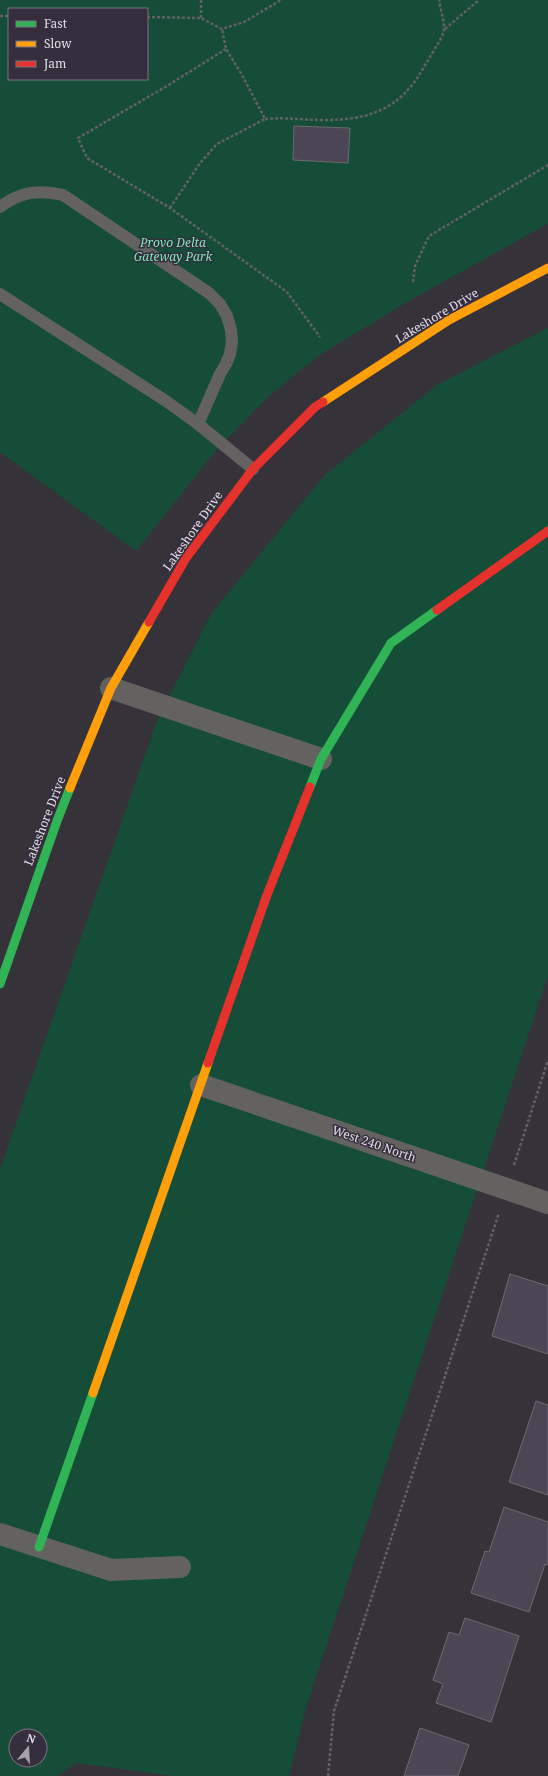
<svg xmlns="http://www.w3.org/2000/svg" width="548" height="1776" font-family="'Noto Serif',serif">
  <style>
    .green { fill: #154d39; fill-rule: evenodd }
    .building { fill: #4c4554; stroke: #6d6a71 }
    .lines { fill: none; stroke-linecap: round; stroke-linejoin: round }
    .path { stroke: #636263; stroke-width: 2.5; stroke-dasharray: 3 2; stroke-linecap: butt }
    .lane { stroke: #636261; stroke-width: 12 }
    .street { stroke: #636261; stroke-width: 22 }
    .fast { stroke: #30b455; stroke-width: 9 }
    .slow { stroke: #ff9f0a; stroke-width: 9 }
    .jam { stroke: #e5322d; stroke-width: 9 }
    .labels { text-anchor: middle; stroke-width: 3; stroke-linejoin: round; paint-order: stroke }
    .park-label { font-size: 12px; font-style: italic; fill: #7cebba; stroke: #352e3d }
    .street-label { font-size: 12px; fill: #e3dee8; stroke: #352e3d }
  </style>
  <rect width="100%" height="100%" fill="#35323a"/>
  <!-- green -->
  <g class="green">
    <path d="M 0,0 L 548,0 L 548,224 L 414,298 L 318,356 L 268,397 L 218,448 L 136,551 L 0,452 ZM 9,9 L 147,9 L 147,79 L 9,79 Z"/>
    <path d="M 548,328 L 548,975 L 306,1707 L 289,1776 L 174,1776 L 76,1763 L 58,1776 L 0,1776 L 0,1169 L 157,721 L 211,614 L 325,475 L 437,385 ZM 16,1736 L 40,1736 L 40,1760 L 16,1760 Z"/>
  </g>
  <!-- building -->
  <g class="building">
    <path d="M 294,126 L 350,128 L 348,163 L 293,160 Z"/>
    <path d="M 510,1274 L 548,1286 L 548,1354 L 492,1336 Z"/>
    <path d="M 536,1401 L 548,1405 L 548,1495 L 509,1482 Z"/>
    <path d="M 504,1507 L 548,1522 L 548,1565 L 545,1564 L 529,1612 L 471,1593 L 485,1551 L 489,1552 Z"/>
    <path d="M 465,1618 L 519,1636 L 491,1722 L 436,1703 L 443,1684 L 433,1680 L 449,1632 L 459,1635 Z"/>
    <path d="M 420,1728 L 469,1745 L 458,1776 L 404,1776 Z"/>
  </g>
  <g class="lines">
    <!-- path -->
    <g class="path">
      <path d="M 201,0 L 201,18"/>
      <path d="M 0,16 L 9,16"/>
      <path d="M 147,17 L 201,18 L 222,29 L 244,22 L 281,0"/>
      <path d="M 445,29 L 479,0"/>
      <path d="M 226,49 L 167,86 L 78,138 L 87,158 L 170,208 L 287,292 L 320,337"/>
      <path d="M 265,119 C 286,117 302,120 323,120 C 369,120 400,110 424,67 C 428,59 443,38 444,30 C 445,23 440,8 439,0"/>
      <path d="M 170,208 L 200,163 L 217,144 L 265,119 L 242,75 L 226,49 L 222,29"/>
      <path d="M 413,282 L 415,266 L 429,236 L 548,165"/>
      <path d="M 514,1165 L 548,1060"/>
      <path d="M 328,1776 L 334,1711 L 499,1213"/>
    </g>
    <!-- lane -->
    <g class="lane">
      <path d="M 0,207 C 20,192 38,189 63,195 L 209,293 L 220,304 L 227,316 L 231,330 L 232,342 L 230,354 L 226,364 L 220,374 L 198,424"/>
      <path d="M 0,294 L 166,401 L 198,424 L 253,469"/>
    </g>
    <!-- street -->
    <g class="street">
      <path d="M 111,688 L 321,759"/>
      <path d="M 201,1085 L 548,1203"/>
      <path d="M 0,1534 L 111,1570 L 180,1567"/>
    </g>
    <!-- fast -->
    <g class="fast">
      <path d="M 310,787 L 321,759 L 391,643 L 437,610"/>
      <path d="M 0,984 L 57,821 L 70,788"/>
      <path d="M 39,1547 L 93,1393"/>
    </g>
    <!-- slow -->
    <g class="slow">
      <path d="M 323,402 L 449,320 L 548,268"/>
      <path d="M 70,788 L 111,688 L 149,622"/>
      <path d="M 93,1393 L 208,1063"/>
    </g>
    <!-- jam -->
    <g class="jam">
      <path d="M 437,610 L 548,531"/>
      <path d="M 149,622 L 186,558 L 253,469 L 315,407 L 323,402"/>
      <path d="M 208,1063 L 267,895 L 310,787"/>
    </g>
  </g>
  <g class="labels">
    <!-- park labels -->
    <g class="park-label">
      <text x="173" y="247">Provo Delta<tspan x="173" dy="14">Gateway Park</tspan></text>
    </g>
    <!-- street labels -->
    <g class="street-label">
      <text transform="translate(437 316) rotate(-31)" y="4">Lakeshore Drive</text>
      <text transform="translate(193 531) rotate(-55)" y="4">Lakeshore Drive</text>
      <text transform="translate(45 821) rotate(-69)" y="4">Lakeshore Drive</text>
      <text transform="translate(374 1144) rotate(19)" y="4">West 240 North</text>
    </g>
  </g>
  <!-- legend -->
  <rect x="8" y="8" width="140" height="72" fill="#352e3d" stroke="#7b7481"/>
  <rect x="16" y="21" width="20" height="6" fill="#30b455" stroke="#7b7481"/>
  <text x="44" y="28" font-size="12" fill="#e3dee8">Fast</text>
  <rect x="16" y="41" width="20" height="6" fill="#ff9f0a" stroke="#7b7481"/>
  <text x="44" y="48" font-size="12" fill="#e3dee8">Slow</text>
  <rect x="16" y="61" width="20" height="6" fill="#e5322d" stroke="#7b7481"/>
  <text x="44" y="68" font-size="12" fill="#e3dee8">Jam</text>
  <!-- north arrow -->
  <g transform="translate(28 1748) rotate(18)"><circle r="19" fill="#352e3d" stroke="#7b7481"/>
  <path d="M0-3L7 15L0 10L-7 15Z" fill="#a6a2ab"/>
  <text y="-6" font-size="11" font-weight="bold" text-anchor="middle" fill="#e3dee8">N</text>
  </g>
</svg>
